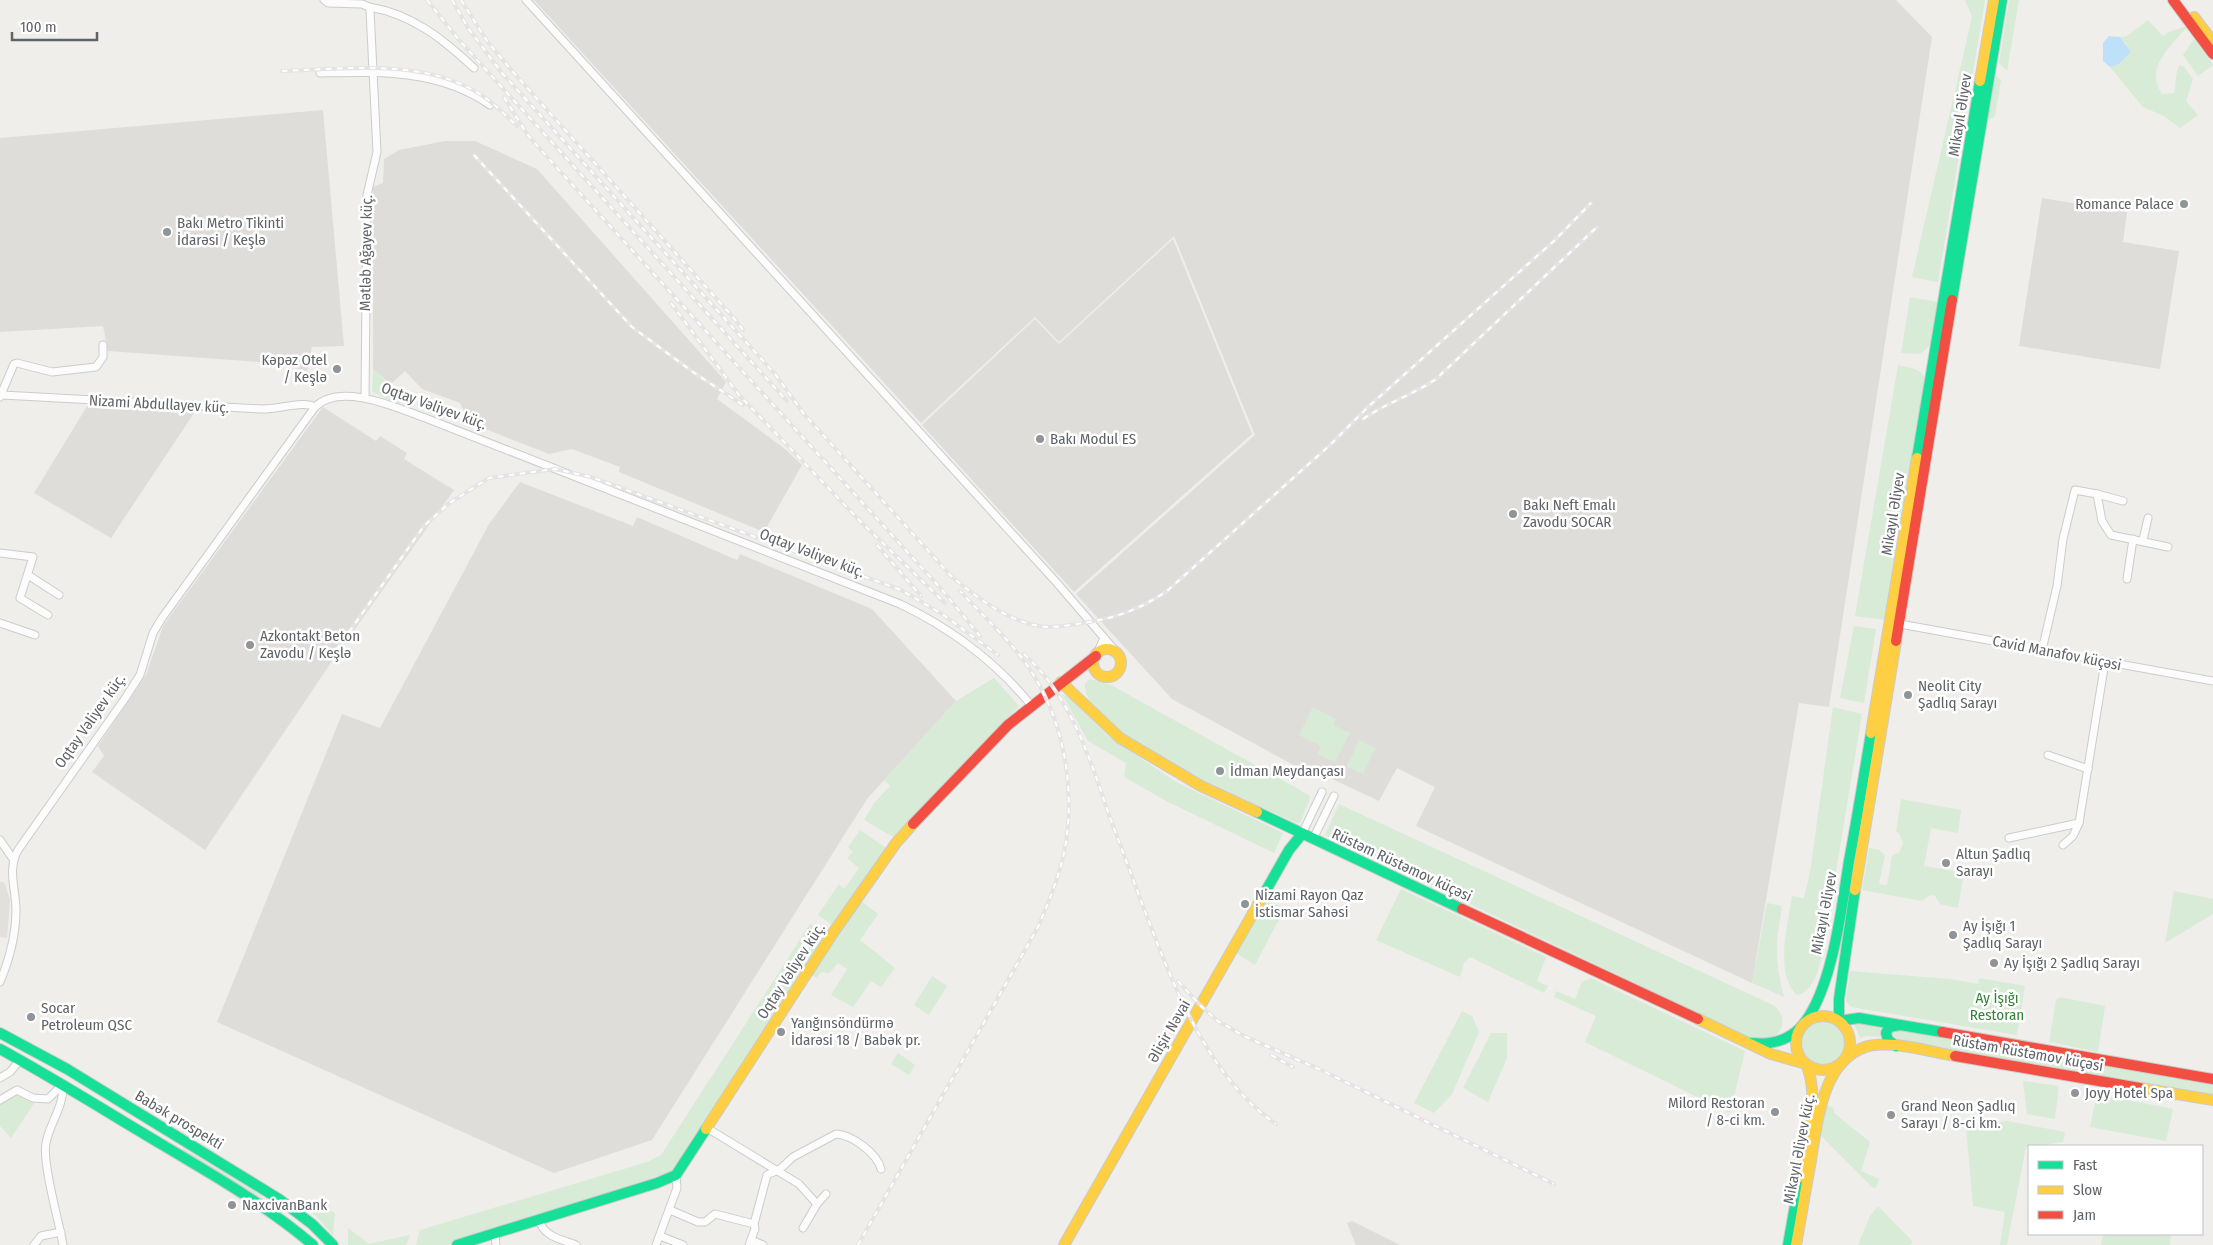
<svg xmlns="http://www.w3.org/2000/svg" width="2213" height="1245" font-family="'Fira Sans Condensed',sans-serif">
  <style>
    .industrial { fill: #dfddda }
    .education { fill: #e2e0da }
    .green { fill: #d8ebd6 }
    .water { fill: #bfe0f9 }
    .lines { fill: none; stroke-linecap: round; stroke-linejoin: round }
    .street-casing { stroke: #cbcccc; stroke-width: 9 }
    .fast-casing { stroke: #cacacb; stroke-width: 12 }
    .slow-casing { stroke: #cacacb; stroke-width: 12 }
    .jam-casing { stroke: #cacacb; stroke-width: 12 }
    .street { stroke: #fdfcfc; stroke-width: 7 }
    .fast { stroke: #16e098; stroke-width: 10 }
    .slow { stroke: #ffcf43; stroke-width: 10 }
    .jam { stroke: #f24e42; stroke-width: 10 }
    .rail-casing { stroke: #e4e4e4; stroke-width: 4 }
    .rail { stroke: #fff; stroke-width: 2; stroke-dasharray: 5.5; stroke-linecap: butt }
    .poi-dot { fill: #919496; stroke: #fff; stroke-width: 2 }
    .labels { text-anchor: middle; stroke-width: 5; stroke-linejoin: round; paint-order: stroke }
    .street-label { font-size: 15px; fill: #5f6368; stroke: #fff }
    .poi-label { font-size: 15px; fill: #5f6368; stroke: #fff; text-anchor: start }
    .park-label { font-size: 15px; fill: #348238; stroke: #fff }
  </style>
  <rect width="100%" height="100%" fill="#efeeea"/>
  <!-- industrial -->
  <g class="industrial">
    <path d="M 534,0 L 1896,0 L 1932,37 L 1829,707 L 1799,703 L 1752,983 L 1416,826 L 1435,787 L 1397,768 L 1379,801 L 1313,770 L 1310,774 L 1172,699 L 1076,594 L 1255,435 L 1174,236 L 1059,342 L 1035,317 L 921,423 Z"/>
    <path d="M 323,110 L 344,346 L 312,347 L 307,371 L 272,363 L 108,351 L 103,326 L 0,332 L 0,138 Z"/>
    <path d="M 445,141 L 475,141 L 537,169 L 726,382 L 717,399 L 785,449 L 802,465 L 764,532 L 619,472 L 620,467 L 572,449 L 549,454 L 470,423 L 460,403 L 422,389 L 405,371 L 391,384 L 373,369 L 373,187 L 383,183 L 384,159 L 399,150 Z"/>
    <path d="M 2042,198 L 2127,212 L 2123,242 L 2179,251 L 2160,369 L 2019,346 Z"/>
    <path d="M 1173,239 L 1252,434 L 1074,592 L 922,425 L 1035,319 L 1059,344 Z"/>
    <path d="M 89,403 L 196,410 L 111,538 L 34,493 Z"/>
    <path d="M 323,407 L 376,441 L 380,436 L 407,453 L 404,459 L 454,490 L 330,664 L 205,850 L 92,772 L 104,756 L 98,746 L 146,675 L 163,626 Z"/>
    <path d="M 520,482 L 633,526 L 637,517 L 737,560 L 740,554 L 872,609 L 956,701 L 867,799 L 652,1140 L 554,1173 L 217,1022 L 342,714 L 380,728 L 489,524 Z"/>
    <path d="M 1352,1221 L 1400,1245 L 1356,1245 L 1347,1223 Z"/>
  </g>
  <!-- education -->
  <path class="education" d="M 0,882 L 4,882 L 10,899 L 7,938 L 0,937 Z"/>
  <!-- green -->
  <g class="green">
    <path d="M 1965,0 L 1985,0 L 1938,282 L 1912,277 L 1972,17 Z"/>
    <path d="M 2009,0 L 2019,0 L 2007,71 L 1999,63 Z"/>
    <path d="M 2148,20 L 2163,36 L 2169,32 L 2188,26 C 2171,46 2144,67 2162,94 L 2174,93 C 2177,82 2174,74 2180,65 L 2184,67 L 2193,79 L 2186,101 L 2198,115 L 2180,128 L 2164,116 L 2143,107 L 2110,67 L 2119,64 L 2127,45 L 2120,37 L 2127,36 Z"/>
    <path d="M 2194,39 L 2213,65 L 2198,76 L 2183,55 Z"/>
    <path d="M 1994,73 L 2001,80 L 1995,116 L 1986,122 Z"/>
    <path d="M 1910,297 L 1938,302 L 1931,344 L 1921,354 L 1901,353 Z"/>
    <path d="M 1898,365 C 1910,368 1926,368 1925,384 L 1885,620 L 1855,616 Z"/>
    <path d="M 373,369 L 405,397 L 399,405 L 372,391 Z"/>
    <path d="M 1854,626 L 1876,629 L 1864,703 L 1840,698 Z"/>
    <path d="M 994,678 L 1019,706 L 893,837 L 864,820 L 874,803 L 890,786 L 884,780 L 956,701 Z"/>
    <path d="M 1090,679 L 1111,685 L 1309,795 L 1310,798 L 1300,823 L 1297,823 C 1258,806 1078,732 1085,683 Z"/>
    <path d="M 1062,694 L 1068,696 L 1107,735 L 1176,782 L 1283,833 L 1274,853 L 1166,801 L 1124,777 L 1126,763 L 1088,741 Z"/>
    <path d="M 1313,707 L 1336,719 L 1333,725 L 1350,733 L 1335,762 L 1317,754 L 1321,746 L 1299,735 Z"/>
    <path d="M 1833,707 L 1862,714 L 1822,956 C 1819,969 1813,992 1797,995 C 1774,974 1788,923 1792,896 L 1804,898 L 1810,872 Z"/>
    <path d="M 1359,740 L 1375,748 L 1363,774 L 1347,767 Z"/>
    <path d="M 1901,799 L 1961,810 L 1958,833 L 1931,828 L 1924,866 L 1964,873 L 1958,908 L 1940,904 L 1935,896 L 1930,895 L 1922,901 L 1862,890 L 1869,848 L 1879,850 L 1885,855 L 1879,884 L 1887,885 L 1892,856 L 1900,852 L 1903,843 L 1900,835 L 1896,831 Z"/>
    <path d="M 1339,804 L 1773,1005 C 1786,1015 1785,1028 1773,1038 L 1753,1039 L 1325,835 Z"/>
    <path d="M 860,830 L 886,848 L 832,925 L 818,915 L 839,884 L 844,889 L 859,868 L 847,858 L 853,852 L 848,847 Z"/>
    <path d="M 1401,889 L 1546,957 L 1537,981 L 1548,986 L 1544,993 L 1470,957 L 1464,963 L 1460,977 L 1376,940 Z"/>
    <path d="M 2174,891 L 2213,899 L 2213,914 L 2165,943 Z"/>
    <path d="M 1266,900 L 1285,908 L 1255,965 L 1236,953 Z"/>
    <path d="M 861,901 L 878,914 L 860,940 L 895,968 L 881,987 L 871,981 L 853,1007 L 831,995 L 847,969 L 838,963 L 829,973 L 822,972 L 816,978 L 812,975 Z"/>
    <path d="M 1767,903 L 1782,906 C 1776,945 1774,958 1784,997 L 1752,983 Z"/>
    <path d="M 810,924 L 826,934 L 676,1166 L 670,1172 L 449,1245 L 416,1245 L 420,1230 L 647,1162 L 661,1155 Z"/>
    <path d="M 1850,971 L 1950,979 L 1978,984 L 1979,978 L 2025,986 L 2017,1035 L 1851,1007 L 1846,1001 Z"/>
    <path d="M 932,976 L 947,986 L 929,1015 L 914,1005 Z"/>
    <path d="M 1591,978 L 1745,1051 L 1730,1113 L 1585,1042 L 1596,1016 L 1554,997 L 1556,991 L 1575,999 L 1582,982 Z"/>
    <path d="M 2060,997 L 2105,1006 L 2098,1052 L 2049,1042 L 2056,1000 Z"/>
    <path d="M 1462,1011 L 1472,1016 L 1479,1032 L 1452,1094 L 1434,1113 L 1414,1103 Z"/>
    <circle cx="1823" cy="1043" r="22"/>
    <path d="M 1854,1023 L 1881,1026 L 1880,1037 L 1867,1036 L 1860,1038 Z"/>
    <path d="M 1896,1029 L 2213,1085 L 2213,1096 L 1895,1039 L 1891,1036 L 1892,1031 Z"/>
    <path d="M 1491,1033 L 1507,1033 L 1507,1058 L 1488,1102 L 1463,1088 Z"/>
    <path d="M 898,1053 L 915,1065 L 909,1075 L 891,1064 Z"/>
    <path d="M 2023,1081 L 2059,1086 L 2055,1119 L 2027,1114 Z"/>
    <path d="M 14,1094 L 20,1094 L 35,1102 L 11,1138 L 0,1126 L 0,1104 Z"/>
    <path d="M 2097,1094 L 2173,1109 L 2166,1141 L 2090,1127 Z"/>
    <path d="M 1827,1105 L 1834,1108 L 1834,1113 L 1870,1142 L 1861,1171 L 1879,1179 L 1876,1188 L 1873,1188 L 1821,1136 Z"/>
    <path d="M 2007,1121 L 2065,1132 L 2063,1142 L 2026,1147 L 2007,1245 L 2000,1245 L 2005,1212 L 1973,1206 L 1966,1128 Z"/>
    <path d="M 183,1148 L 254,1191 L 276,1208 L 183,1152 Z"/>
    <path d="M 302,1197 L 335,1213 L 333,1235 L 317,1217 L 297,1202 Z"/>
    <path d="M 1878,1206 L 1913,1242 L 1910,1245 L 1858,1245 L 1870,1216 Z"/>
    <path d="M 348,1228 L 369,1244 L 410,1235 L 406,1245 L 348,1245 Z"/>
    <path d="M 2103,1234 L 2171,1234 L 2170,1245 L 2101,1245 Z"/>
  </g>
  <!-- water -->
  <path class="water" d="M 2109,36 L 2120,37 L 2131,52 L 2119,64 L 2110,67 L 2103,61 L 2103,43 Z"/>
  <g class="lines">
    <!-- street casing -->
    <g class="street-casing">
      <g id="street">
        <path d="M 324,0 L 328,3 L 362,4 L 369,7 L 370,10 L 377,152 L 367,195 L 365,397"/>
        <path d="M 526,0 L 1057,583 L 1118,654"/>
        <path d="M 369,7 C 412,14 443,39 474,68"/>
        <path d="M 320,73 C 380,72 439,69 490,105"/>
        <path d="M 2,395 L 261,409 C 277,410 304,400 315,407"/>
        <path d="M 0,397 L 14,364 L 17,363 L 52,372 L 96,367 L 103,357 L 103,345"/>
        <path d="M 2097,494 L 2123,501"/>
        <path d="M 2143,540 L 2148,518"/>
        <path d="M 0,553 L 33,557 L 20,598 L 48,615"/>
        <path d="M 28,575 L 59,595"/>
        <path d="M 2127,579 L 2133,539"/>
        <path d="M 0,623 L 35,635"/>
        <path d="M 1900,624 L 2213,681"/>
        <path d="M 2042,650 L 2057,586 L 2063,539 L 2075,490 L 2097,494 L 2102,521 L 2111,535 L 2168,547"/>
        <path d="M 1096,656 L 1104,638"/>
        <path d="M 2048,755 L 2088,769"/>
        <path d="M 1302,834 L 1322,792"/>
        <path d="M 2009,838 L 2079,823"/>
        <path d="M 1313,839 L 1334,796"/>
        <path d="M 0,840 L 13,859"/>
        <path d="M 2063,845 L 2073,836 L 2079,823 L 2105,662"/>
        <path d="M 0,982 C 10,958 16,936 16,910 C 16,889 7,870 18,850 L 126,697 L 140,675 L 153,633 L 162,618 L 315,407 C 341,381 399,409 428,419 L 900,604 C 950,628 996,662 1031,705"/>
        <path d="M 0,1078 L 10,1072 L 20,1060"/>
        <path d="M 63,1084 C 64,1107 50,1122 46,1143 C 42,1163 59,1221 63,1245"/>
        <path d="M 0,1100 L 17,1090 L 33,1098 L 48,1099 L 63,1084"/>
        <path d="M 707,1128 L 799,1184 L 817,1204"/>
        <path d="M 670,1210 L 698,1222 L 705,1222 L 715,1214 L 754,1224"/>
        <path d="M 539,1220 C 544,1237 561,1239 576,1245"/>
        <path d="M 803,1228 L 817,1204 L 826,1194"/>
        <path d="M 495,1234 L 496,1245"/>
        <path d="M 660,1236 L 683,1245"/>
        <path d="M 751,1240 L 763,1245"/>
        <path d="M 34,1245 L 41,1236 L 61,1232"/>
        <path d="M 656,1245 L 677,1188 L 676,1175"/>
        <path d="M 749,1245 L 755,1229 L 754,1224 L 767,1175 L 780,1169 L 793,1157 L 836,1134 C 852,1135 877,1153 881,1169"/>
      </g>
    </g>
    <!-- fast casing -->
    <g class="fast-casing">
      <g id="fast">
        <path d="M 1952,300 L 2002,0"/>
        <path d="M 1917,458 L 1980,81"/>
        <path d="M 1257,812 L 1462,909"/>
        <path d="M 1855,890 L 1839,999 L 1839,1021 L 1859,1018 L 1942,1032"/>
        <path d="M 1264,894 L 1289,850 L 1302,834"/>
        <path d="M 0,1033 L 67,1069 L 279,1199 L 312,1224 L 333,1245"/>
        <path d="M 1751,1043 C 1769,1045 1787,1041 1800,1028 C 1832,994 1842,906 1849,861 C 1857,819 1864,776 1871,733"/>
        <path d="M 1896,1046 L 1888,1040 L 1886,1033 L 1889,1027 L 1900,1025"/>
        <path d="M 0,1049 C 55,1079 107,1112 161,1144 C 213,1175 266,1205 313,1245"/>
        <path d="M 457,1245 L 657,1183 L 676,1175 L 706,1129"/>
        <path d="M 1788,1245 L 1800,1177"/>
      </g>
    </g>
    <!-- slow casing -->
    <g class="slow-casing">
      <g id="slow">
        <path d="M 2194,17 L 2213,42"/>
        <path d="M 1980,81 L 1994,0"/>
        <circle cx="1107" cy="663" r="14"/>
        <path d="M 1061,682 L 1120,738 L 1201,786 L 1257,812"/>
        <path d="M 1871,733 L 1917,458"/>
        <path d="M 1855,890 L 1896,641"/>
        <circle cx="1823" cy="1043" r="27"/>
        <path d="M 1698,1019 L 1771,1054 L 1806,1064 C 1821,1099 1806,1140 1800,1177"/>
        <path d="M 2140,1088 L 2213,1100"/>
        <path d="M 706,1129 L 833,933 L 896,843 L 913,824"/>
        <path d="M 1064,1245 L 1264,894"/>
        <path d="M 1796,1245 C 1801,1219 1805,1192 1810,1166 C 1817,1127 1820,1063 1865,1047 C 1889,1039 1930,1052 1955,1056"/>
      </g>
    </g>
    <!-- jam casing -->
    <g class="jam-casing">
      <g id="jam">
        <path d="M 2173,0 L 2213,54"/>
        <path d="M 1896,641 L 1952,300"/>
        <path d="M 913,824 L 1008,725 L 1096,656"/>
        <path d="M 1462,909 L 1698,1019"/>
        <path d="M 1942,1032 L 2213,1079"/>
        <path d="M 1955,1056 L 2140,1088"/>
      </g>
    </g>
    <!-- street -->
    <use href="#street" class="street"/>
    <!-- fast -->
    <use href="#fast" class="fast"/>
    <!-- slow -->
    <use href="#slow" class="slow"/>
    <!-- jam -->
    <use href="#jam" class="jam"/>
    <!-- rail casing -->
    <g class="rail-casing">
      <g id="rail">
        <path d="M 427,0 L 459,40 L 787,401"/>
        <path d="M 452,0 L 468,28 L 502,73 L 775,374 L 804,414 L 952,577 C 979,599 1011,624 1047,627 C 1061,627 1076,624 1089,622 C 1119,617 1142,608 1167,591 L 1330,445 L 1368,407 L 1555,240 L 1591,203"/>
        <path d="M 461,0 L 487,41 L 513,72 L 733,317 L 743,330"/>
        <path d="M 282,71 C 344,69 417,59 473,90 C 490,99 503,113 517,126"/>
        <path d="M 504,97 L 527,134 L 548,158 L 943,591 L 980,636"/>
        <path d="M 474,155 L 632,327 L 693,372 L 743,405"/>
        <path d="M 671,303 L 739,395 L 862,523 L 945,603"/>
        <path d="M 1363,419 C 1386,403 1413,395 1436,379 L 1597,227"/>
        <path d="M 877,545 L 921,596"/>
        <path d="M 1024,654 C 1069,695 1088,752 1107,809 C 1118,840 1130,870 1141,901 C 1171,979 1205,1075 1276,1124"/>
        <path d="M 330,659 L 424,526 L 448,504 L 489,478 L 555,469 L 591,477 L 901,590 L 942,614 L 998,655"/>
        <path d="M 1178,981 L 1201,1006 L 1220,1023"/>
        <path d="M 1216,1020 L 1246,1037 L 1321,1070 L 1554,1184"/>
        <path d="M 1271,1055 L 1293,1067"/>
        <path d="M 858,1245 L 1038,927 C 1049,901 1060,875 1065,848 C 1076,785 1063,717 1027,665 C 1008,638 982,615 960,591"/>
      </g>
    </g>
    <!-- rail -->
    <use href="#rail" class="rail"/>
  </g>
  <!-- markers -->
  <g class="poi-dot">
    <circle cx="2184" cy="204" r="5"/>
    <circle cx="167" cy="232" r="5"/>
    <circle cx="337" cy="369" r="5"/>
    <circle cx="1040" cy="439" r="5"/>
    <circle cx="1513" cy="514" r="5"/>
    <circle cx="250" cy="645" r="5"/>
    <circle cx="1908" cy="695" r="5"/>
    <circle cx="1220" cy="771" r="5"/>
    <circle cx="1946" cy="863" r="5"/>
    <circle cx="1245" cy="904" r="5"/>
    <circle cx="1953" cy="935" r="5"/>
    <circle cx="1994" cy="963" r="5"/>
    <circle cx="31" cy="1017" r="5"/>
    <circle cx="781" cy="1032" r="5"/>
    <circle cx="2075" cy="1093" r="5"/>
    <circle cx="1775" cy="1112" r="5"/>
    <circle cx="1891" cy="1115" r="5"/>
    <circle cx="232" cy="1205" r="5"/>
  </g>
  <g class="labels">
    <!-- street labels -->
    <g class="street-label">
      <text transform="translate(1960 115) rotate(-81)" y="5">Mikayıl Əliyev</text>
      <text transform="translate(366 253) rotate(-89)" y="5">Mətləb Ağayev küç.</text>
      <text transform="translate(159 404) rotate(3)" y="5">Nizami Abdullayev küç.</text>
      <text transform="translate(434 406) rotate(20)" y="5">Oqtay Vəliyev küç.</text>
      <text transform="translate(1893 514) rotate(-81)" y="5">Mikayıl Əliyev</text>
      <text transform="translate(812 553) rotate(21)" y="5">Oqtay Vəliyev küç.</text>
      <text transform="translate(2057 653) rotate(11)" y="5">Cavid Manafov küçəsi</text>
      <text transform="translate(90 721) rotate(-55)" y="5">Oqtay Vəliyev küç.</text>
      <text transform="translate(1402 865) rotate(25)" y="5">Rüstəm Rüstəmov küçəsi</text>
      <text transform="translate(1824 913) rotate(-79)" y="5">Mikayıl Əliyev</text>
      <text transform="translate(791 971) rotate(-57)" y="5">Oqtay Vəliyev küç.</text>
      <text transform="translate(1169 1031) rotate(-60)" y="5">Əlişir Nəvai</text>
      <text transform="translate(2028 1053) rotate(10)" y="5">Rüstəm Rüstəmov küçəsi</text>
      <text transform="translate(179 1120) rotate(31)" y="5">Babək prospekti</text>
      <text transform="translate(1799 1149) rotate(-79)" y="5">Mikayıl Əliyev küç.</text>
    </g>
    <!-- poi labels -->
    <g class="poi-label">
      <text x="2174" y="209" text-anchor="end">Romance Palace</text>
      <text x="177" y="228">Bakı Metro Tikinti<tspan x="177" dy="17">İdarəsi / Keşlə</tspan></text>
      <text x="327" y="365" text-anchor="end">Kəpəz Otel<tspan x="327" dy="17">/ Keşlə</tspan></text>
      <text x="1050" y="444">Bakı Modul ES</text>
      <text x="1523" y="510">Bakı Neft Emalı<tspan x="1523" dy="17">Zavodu SOCAR</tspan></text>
      <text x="260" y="641">Azkontakt Beton<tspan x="260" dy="17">Zavodu / Keşlə</tspan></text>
      <text x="1918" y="691">Neolit City<tspan x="1918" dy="17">Şadlıq Sarayı</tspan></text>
      <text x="1230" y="776">İdman Meydançası</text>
      <text x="1956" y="859">Altun Şadlıq<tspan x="1956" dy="17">Sarayı</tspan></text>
      <text x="1255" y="900">Nizami Rayon Qaz<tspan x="1255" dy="17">İstismar Sahəsi</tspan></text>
      <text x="1963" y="931">Ay İşığı 1<tspan x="1963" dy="17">Şadlıq Sarayı</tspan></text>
      <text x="2004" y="968">Ay İşığı 2 Şadlıq Sarayı</text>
      <text x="41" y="1013">Socar<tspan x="41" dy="17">Petroleum QSC</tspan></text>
      <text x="791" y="1028">Yanğınsöndürmə<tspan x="791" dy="17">İdarəsi 18 / Babək pr.</tspan></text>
      <text x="2085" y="1098">Joyy Hotel Spa</text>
      <text x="1765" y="1108" text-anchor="end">Milord Restoran<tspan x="1765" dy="17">/ 8-ci km.</tspan></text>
      <text x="1901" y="1111">Grand Neon Şadlıq<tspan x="1901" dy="17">Sarayı / 8-ci km.</tspan></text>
      <text x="242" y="1210">NaxcivanBank</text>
    </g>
    <!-- park labels -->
    <g class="park-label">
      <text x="1997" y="1003">Ay İşığı<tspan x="1997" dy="17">Restoran</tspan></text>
    </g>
  </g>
  <!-- legend -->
  <rect x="2028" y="1145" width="175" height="90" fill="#ffffff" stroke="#bfc1c3"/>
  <rect x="2038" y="1161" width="25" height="8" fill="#16e098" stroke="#bfc1c3"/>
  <text x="2073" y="1170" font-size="15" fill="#5f6368">Fast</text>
  <rect x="2038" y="1186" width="25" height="8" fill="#ffcf43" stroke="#bfc1c3"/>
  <text x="2073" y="1195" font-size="15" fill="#5f6368">Slow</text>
  <rect x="2038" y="1211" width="25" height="8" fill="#f24e42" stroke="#bfc1c3"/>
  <text x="2073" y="1220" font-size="15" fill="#5f6368">Jam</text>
  <!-- scale -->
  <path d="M12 32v8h85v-8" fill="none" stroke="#5f6368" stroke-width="2.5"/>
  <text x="20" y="32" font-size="15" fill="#5f6368" stroke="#ffffff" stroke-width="4" paint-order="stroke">100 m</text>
</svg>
